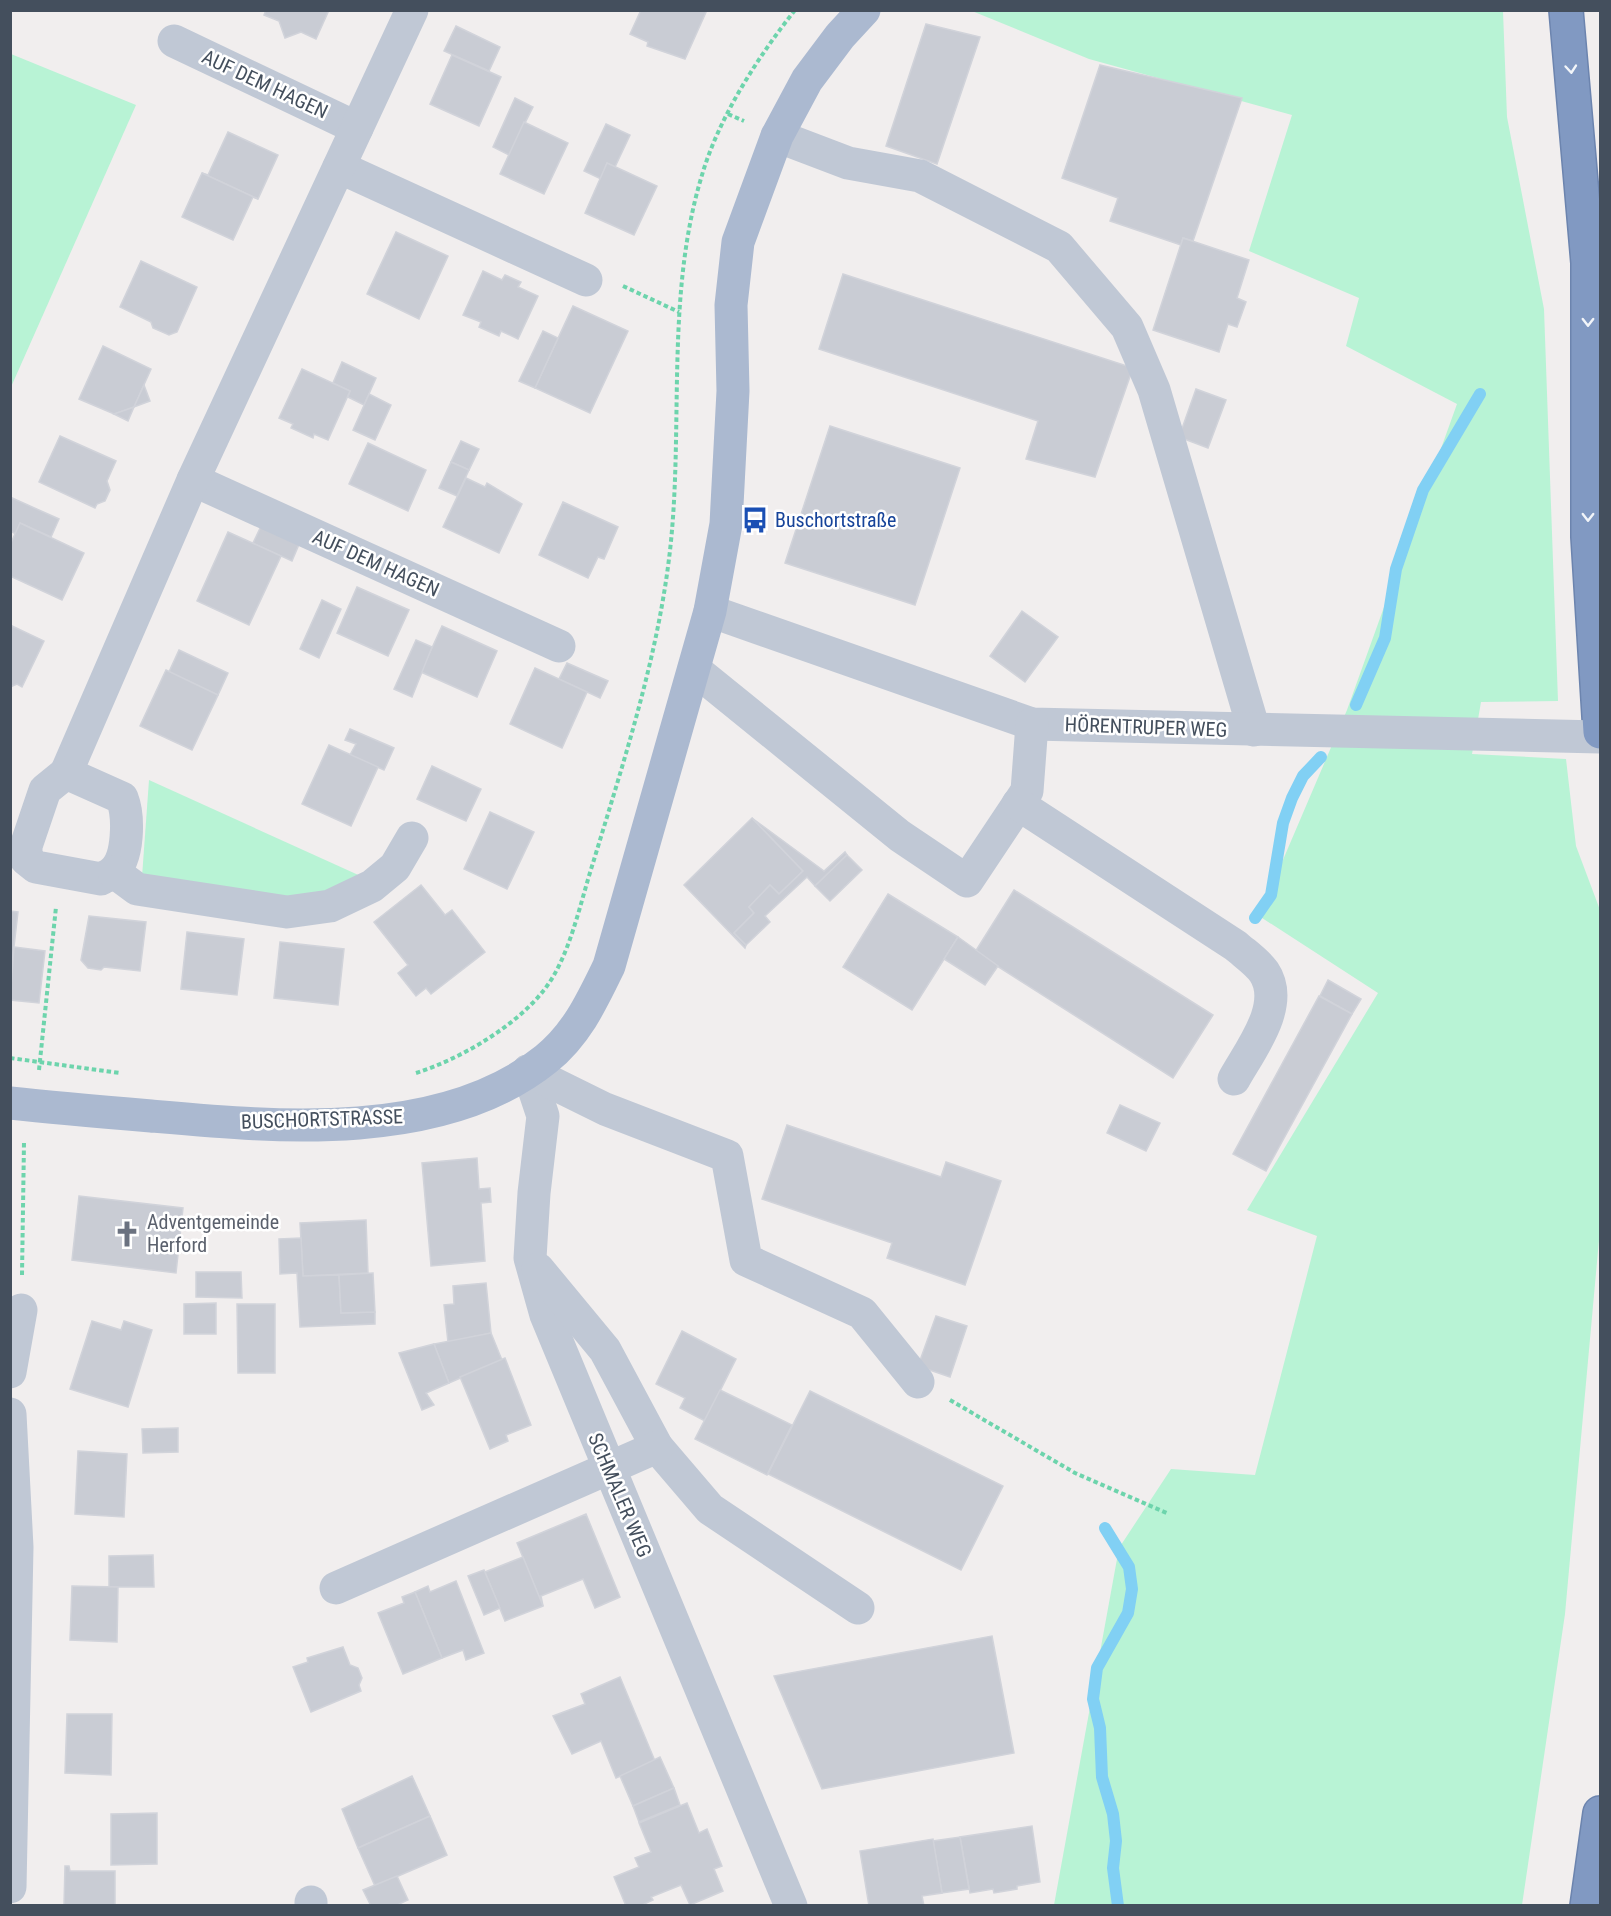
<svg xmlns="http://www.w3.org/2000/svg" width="1611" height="1916" font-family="'Roboto Condensed',sans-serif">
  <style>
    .green { fill: #b8f3d5 }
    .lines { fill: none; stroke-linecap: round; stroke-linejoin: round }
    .stream { stroke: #81d0f4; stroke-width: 12 }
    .building { fill: #c9ccd4; stroke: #d1d3da; stroke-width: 1.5 }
    .highway-casing { stroke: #6c84ae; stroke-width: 36 }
    .path { stroke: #6dd4ac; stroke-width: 4; stroke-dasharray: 4.5 3; stroke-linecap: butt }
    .minor { stroke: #c0c8d5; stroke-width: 33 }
    .major { stroke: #abb9d0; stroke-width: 33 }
    .highway { stroke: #8199c2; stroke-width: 33 }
    .oneway { stroke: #f2f5f9 }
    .labels { text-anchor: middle; stroke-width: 5; stroke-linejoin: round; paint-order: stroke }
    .street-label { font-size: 20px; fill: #444f5d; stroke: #fff }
    .transit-label { font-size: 20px; fill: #164399; stroke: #fff; text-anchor: start }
    .worship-label { font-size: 20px; fill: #5b616d; stroke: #fff; text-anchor: start }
  </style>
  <rect width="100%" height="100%" fill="#f1eeee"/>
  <!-- green -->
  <g class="green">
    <path d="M 972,11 L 1503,11 L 1507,117 L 1544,309 L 1558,701 L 1481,702 L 1472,754 L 1566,759 L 1576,846 L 1600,910 L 1600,1229 L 1565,1614 L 1522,1905 L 1054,1905 L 1119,1548 L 1171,1469 L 1255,1475 L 1317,1236 L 1247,1210 L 1378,993 L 1259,916 L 1347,710 L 1457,404 L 1346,346 L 1359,298 L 1249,251 L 1292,115 L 1089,59 Z"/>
    <path d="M 11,54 L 136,105 L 11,387 Z"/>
    <path d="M 149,780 L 365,878 L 324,894 L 284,899 L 142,877 Z"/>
  </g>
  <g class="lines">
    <!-- stream -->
    <g class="stream">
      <path d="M 1356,705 L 1385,638 L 1396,569 L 1423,490 L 1480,394"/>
      <path d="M 1255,918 L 1271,895 L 1283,823 L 1292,798 L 1303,776 L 1321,757"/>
      <path d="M 1105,1528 L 1129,1567 L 1132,1589 L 1128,1613 L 1097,1668 L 1093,1699 L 1100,1728 L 1102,1777 L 1113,1814 L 1116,1841 L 1113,1868 L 1118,1906"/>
    </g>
  </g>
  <!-- building -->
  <g class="building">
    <path d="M 266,10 L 329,10 L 316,39 L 301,32 L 285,38 L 279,21 L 264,15 Z"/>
    <path d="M 641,10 L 707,10 L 685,59 L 647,46 L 648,42 L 630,34 Z"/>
    <path d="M 926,24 L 980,37 L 937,164 L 886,146 Z"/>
    <path d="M 456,26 L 500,47 L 489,71 L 444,51 Z"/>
    <path d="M 452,55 L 501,77 L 479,126 L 430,104 Z"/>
    <path d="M 1100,65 L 1242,98 L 1193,241 L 1183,238 L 1181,245 L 1110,221 L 1118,198 L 1062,178 Z"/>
    <path d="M 515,98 L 533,107 L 509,155 L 493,147 Z"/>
    <path d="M 524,122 L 568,143 L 544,194 L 500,174 Z"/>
    <path d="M 606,124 L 630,135 L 615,167 L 607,163 L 601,179 L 584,171 Z"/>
    <path d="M 228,132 L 278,155 L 258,199 L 202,173 L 208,175 Z"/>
    <path d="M 607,163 L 657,186 L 634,235 L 585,213 Z"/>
    <path d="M 202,173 L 258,199 L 253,197 L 233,240 L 182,217 Z"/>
    <path d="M 396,232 L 448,256 L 419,319 L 367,294 Z"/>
    <path d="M 1183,238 L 1249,260 L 1237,298 L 1246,302 L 1237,327 L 1228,324 L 1219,352 L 1153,330 Z"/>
    <path d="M 141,261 L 197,287 L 177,332 L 169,335 L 153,328 L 151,322 L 120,307 Z"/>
    <path d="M 483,271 L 502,280 L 505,275 L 521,282 L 518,287 L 538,296 L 518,339 L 501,331 L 499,336 L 479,327 L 481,322 L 463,315 Z"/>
    <path d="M 843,274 L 1133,368 L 1095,477 L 1026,459 L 1038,421 L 819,349 Z"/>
    <path d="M 573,306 L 628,331 L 590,413 L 535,388 Z"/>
    <path d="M 543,331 L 558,338 L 535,388 L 519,381 Z"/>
    <path d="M 103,346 L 151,369 L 134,407 L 114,414 L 79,399 Z"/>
    <path d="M 342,362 L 376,378 L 364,405 L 348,397 L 350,391 L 333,383 Z"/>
    <path d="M 302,369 L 350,391 L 328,440 L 314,434 L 313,438 L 291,428 L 293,424 L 279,418 Z"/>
    <path d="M 144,385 L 150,401 L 134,407 Z"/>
    <path d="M 1196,389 L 1226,400 L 1208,448 L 1179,437 Z"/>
    <path d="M 369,394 L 391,405 L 375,440 L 353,430 Z"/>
    <path d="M 134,407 L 128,421 L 114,414 Z"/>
    <path d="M 830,426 L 960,468 L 915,605 L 785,563 Z"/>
    <path d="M 60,436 L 116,461 L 107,481 L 110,490 L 105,501 L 97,504 L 95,508 L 39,482 Z"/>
    <path d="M 461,441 L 479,449 L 469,470 L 451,462 Z"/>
    <path d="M 368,443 L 426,470 L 408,511 L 349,484 Z"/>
    <path d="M 451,462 L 469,470 L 457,496 L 439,488 Z"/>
    <path d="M 466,478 L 485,487 L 487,483 L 522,504 L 499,553 L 443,527 Z"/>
    <path d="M 10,497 L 59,519 L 51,537 L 20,523 L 16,534 L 10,531 Z"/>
    <path d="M 563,502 L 618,527 L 604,559 L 598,557 L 588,578 L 539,555 Z"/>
    <path d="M 20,523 L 84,553 L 62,600 L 10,576 L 10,545 Z"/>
    <path d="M 262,524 L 300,542 L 292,561 L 253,543 Z"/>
    <path d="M 228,532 L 281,556 L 249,625 L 197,601 Z"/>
    <path d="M 357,587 L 409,610 L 388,656 L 337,633 Z"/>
    <path d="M 322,600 L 341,609 L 319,658 L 300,649 Z"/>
    <path d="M 1022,611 L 1058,637 L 1025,682 L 990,656 Z"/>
    <path d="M 10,625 L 44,641 L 22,687 L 17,684 L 10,687 Z"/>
    <path d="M 442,626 L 497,651 L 477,697 L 421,672 Z"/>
    <path d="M 416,640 L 432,647 L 412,697 L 394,689 Z"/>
    <path d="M 179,650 L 228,673 L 218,695 L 169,672 Z"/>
    <path d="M 567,663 L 608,681 L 600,698 L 559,679 Z"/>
    <path d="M 535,668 L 587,692 L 562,748 L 510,724 Z"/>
    <path d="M 166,670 L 218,695 L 192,750 L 140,726 Z"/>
    <path d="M 350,729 L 394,748 L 384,770 L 350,755 L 356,744 L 345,740 Z"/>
    <path d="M 329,745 L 378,767 L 351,826 L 302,804 Z"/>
    <path d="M 432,766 L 481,789 L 466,821 L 417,799 Z"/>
    <path d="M 490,812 L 534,832 L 507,889 L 464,869 Z"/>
    <path d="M 752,818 L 803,871 L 779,894 L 770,885 L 749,907 L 754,913 L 734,933 L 746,945 L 745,948 L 684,885 Z"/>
    <path d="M 752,818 L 824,871 L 845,852 L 847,855 L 815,886 L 807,877 L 765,916 L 770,922 L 746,945 L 734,933 L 754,913 L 749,907 L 770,885 L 779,894 L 803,871 Z"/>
    <path d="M 847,855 L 862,870 L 830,901 L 815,886 Z"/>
    <path d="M 421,885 L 445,915 L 452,910 L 485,952 L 431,994 L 426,988 L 416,996 L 398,973 L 408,965 L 374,922 Z"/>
    <path d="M 1014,890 L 1213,1015 L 1173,1078 L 975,952 Z"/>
    <path d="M 888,894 L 958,937 L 912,1010 L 843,967 Z"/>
    <path d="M 10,911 L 18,912 L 10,981 Z"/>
    <path d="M 89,916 L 146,922 L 140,971 L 104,967 L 101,970 L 88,968 L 81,960 Z"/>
    <path d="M 187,932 L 244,939 L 237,995 L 181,989 Z"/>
    <path d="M 958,937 L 998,966 L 985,985 L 944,959 Z"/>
    <path d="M 280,942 L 344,949 L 338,1005 L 274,998 Z"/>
    <path d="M 14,947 L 45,951 L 39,1003 L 10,1000 Z"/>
    <path d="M 1328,980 L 1361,999 L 1352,1014 L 1320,996 Z"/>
    <path d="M 1319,996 L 1352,1014 L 1266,1171 L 1233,1154 Z"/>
    <path d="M 1120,1105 L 1160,1123 L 1146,1151 L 1107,1133 Z"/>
    <path d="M 787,1125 L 941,1177 L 946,1162 L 1001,1181 L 965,1285 L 887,1258 L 892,1243 L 762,1199 Z"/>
    <path d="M 477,1158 L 479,1189 L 490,1188 L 491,1202 L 481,1203 L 485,1261 L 431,1266 L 422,1163 Z"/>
    <path d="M 79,1196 L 183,1208 L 176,1273 L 72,1260 Z"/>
    <path d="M 366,1220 L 368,1273 L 303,1276 L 300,1223 Z"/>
    <path d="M 301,1238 L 303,1276 L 339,1275 L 341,1313 L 375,1312 L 375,1324 L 300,1327 L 297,1273 L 280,1274 L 279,1239 Z"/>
    <path d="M 196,1272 L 241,1272 L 242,1298 L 196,1297 Z"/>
    <path d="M 373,1273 L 375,1312 L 341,1313 L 339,1275 Z"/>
    <path d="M 486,1283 L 491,1333 L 448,1342 L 444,1305 L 454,1304 L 453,1286 Z"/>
    <path d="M 216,1303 L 216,1334 L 184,1334 L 184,1304 Z"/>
    <path d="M 237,1304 L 275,1304 L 275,1373 L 238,1373 Z"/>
    <path d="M 936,1316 L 967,1326 L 950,1377 L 918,1366 Z"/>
    <path d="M 92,1321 L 121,1330 L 124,1321 L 152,1330 L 128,1407 L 70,1389 Z"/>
    <path d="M 682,1331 L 736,1359 L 705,1421 L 680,1408 L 685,1398 L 656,1384 Z"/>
    <path d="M 491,1333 L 502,1360 L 449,1383 L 434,1344 Z"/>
    <path d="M 434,1344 L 449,1383 L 426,1393 L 434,1405 L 422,1410 L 399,1353 Z"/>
    <path d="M 505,1358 L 531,1425 L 506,1435 L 508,1441 L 490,1449 L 460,1377 Z"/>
    <path d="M 720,1390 L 792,1425 L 767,1475 L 695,1439 Z"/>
    <path d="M 810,1391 L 1003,1486 L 961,1570 L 768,1474 Z"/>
    <path d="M 178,1428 L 178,1452 L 143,1453 L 142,1429 Z"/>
    <path d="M 78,1451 L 127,1454 L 124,1517 L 75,1514 Z"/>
    <path d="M 586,1514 L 620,1597 L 595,1608 L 583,1579 L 541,1596 L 543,1606 L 517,1543 Z"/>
    <path d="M 153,1555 L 154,1587 L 109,1587 L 109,1556 Z"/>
    <path d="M 523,1557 L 543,1606 L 505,1621 L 485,1572 Z"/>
    <path d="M 484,1570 L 500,1608 L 484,1615 L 468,1576 Z"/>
    <path d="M 456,1581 L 484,1653 L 466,1660 L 463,1650 L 442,1658 L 415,1592 L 428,1586 L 430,1592 Z"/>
    <path d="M 72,1586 L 118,1587 L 117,1642 L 70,1640 Z"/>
    <path d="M 415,1592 L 442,1658 L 403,1674 L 378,1613 L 404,1603 L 402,1597 Z"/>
    <path d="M 992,1636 L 1014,1753 L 822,1789 L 774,1676 Z"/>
    <path d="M 343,1647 L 350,1665 L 358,1668 L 362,1678 L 359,1685 L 361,1691 L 311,1712 L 293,1667 L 308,1662 L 307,1658 Z"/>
    <path d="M 620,1677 L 655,1761 L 616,1778 L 601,1741 L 572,1754 L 553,1716 L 585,1704 L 581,1694 Z"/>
    <path d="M 67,1714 L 112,1714 L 111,1775 L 65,1773 Z"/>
    <path d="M 660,1757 L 674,1788 L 633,1806 L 620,1776 Z"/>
    <path d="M 412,1776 L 430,1816 L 358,1848 L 342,1809 Z"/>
    <path d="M 674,1788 L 680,1805 L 639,1822 L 633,1806 Z"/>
    <path d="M 687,1803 L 699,1833 L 707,1829 L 722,1866 L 714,1869 L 723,1891 L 690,1905 L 681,1885 L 651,1897 L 653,1900 L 640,1906 L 626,1906 L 614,1877 L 639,1867 L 635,1858 L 651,1852 L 639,1823 Z"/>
    <path d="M 157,1813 L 157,1864 L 111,1865 L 111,1814 Z"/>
    <path d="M 430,1816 L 447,1855 L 375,1886 L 358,1848 Z"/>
    <path d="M 1032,1826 L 1040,1882 L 1017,1886 L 1017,1889 L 994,1893 L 993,1889 L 970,1893 L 960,1837 Z"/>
    <path d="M 960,1837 L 969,1889 L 942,1893 L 933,1841 Z"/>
    <path d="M 933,1839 L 942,1893 L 922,1896 L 924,1906 L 869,1906 L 860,1851 Z"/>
    <path d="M 65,1866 L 69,1866 L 70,1871 L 115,1871 L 115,1906 L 64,1905 Z"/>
    <path d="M 397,1876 L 408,1900 L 395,1906 L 371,1906 L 363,1890 Z"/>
  </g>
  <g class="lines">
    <!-- highway casing -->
    <g class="highway-casing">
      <g id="highway">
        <path d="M 1566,10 L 1588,263 L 1588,537 L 1600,732"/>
        <path d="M 1587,1906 L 1600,1813"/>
      </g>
    </g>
    <!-- path -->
    <g class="path">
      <path d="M 728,114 L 744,121"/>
      <path d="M 623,286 L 679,312"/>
      <path d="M 10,1058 L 120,1073"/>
      <path d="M 39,1070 L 56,907"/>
      <path d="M 416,1073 C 460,1059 515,1027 544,990 C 570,957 580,903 593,863 C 625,757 660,651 671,541 C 683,419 666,293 702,175 C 719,117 758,57 795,10"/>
      <path d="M 22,1275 L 24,1142"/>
      <path d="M 950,1400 L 1075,1473 L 1169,1514"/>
    </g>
    <!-- minor -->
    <g class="minor">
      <path d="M 174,41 L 357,128"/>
      <path d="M 777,136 L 848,163 L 920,176 L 1059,247 L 1127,327 L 1154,390 L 1254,730"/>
      <path d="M 339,167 L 586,280"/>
      <path d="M 193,480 L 559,646"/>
      <path d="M 710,611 L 1032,724 L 1600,737"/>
      <path d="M 694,669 L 900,836 L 967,881 L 1027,791 L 1032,724"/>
      <path d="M 66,773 L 193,480 L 412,10"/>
      <path d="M 66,773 L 122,798 C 129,816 129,858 113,872 C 110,875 104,877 101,879 L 36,867 L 26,859 L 26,846 L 45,790 Z"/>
      <path d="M 1018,804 L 1236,946 C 1245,954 1257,962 1264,972 C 1286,1005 1250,1050 1234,1079"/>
      <path d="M 114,872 L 137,889 L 287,912 L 330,906 L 372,886 L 395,867 L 412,838"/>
      <path d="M 528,1071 L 543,1116 L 534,1193 L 530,1258 L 546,1315 L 791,1906"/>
      <path d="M 528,1071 L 605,1109 L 727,1156 L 746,1260 L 862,1313 L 918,1382"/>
      <path d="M 538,1269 L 605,1350 L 657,1447 L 710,1509 L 858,1608"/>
      <path d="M 10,1372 L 21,1310"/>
      <path d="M 10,1414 L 17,1547 L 10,1887"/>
      <path d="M 336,1588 L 657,1447"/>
      <path d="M 311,1906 L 311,1902"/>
    </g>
    <!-- major -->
    <path class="major" d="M 10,1103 C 57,1108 104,1112 151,1116 C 275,1127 442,1143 546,1059 C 577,1034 592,1001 609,966 L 710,611 L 726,524 L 733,391 L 731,305 L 738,242 L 777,136 L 807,80 L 840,36 L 864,10"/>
    <!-- highway -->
    <use href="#highway" class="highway"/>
  </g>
  <!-- one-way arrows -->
  <defs><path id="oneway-chevron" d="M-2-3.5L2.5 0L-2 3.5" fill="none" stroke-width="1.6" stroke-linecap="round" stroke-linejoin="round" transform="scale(1.5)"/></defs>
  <g class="oneway">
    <use href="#oneway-chevron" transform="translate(1571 69) rotate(85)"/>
    <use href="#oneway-chevron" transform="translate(1588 322) rotate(90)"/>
    <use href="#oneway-chevron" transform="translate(1588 517) rotate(90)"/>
  </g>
  <!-- icons -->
  <defs>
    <g id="bus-bare" transform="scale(2.07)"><path d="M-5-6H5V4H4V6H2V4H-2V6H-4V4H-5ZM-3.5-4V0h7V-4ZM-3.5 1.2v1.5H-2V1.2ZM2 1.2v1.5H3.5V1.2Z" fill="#1a4fb4" stroke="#fff" stroke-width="2.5" paint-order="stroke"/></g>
    <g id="church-bare" transform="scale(2.07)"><path d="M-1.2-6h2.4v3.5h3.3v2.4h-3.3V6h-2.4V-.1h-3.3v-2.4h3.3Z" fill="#6b7280" stroke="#fff" stroke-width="2.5" paint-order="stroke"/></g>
  </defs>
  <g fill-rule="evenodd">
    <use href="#bus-bare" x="755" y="520"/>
    <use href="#church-bare" x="127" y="1234"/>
  </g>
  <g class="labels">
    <!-- street labels -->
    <g class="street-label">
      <text transform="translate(265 84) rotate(25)" y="7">AUF DEM HAGEN</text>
      <text transform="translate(376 563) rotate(24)" y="7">AUF DEM HAGEN</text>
      <text transform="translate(1146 727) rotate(2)" y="7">HÖRENTRUPER WEG</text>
      <text transform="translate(322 1119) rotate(-2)" y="7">BUSCHORTSTRASSE</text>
      <text transform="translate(620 1495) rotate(67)" y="7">SCHMALER WEG</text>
    </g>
    <!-- transit labels -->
    <g class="transit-label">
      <text x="775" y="527">Buschortstraße</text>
    </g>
    <!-- worship labels -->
    <g class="worship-label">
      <text x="147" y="1229">Adventgemeinde<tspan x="147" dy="23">Herford</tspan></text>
    </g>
  </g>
  <!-- border -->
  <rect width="1611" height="1916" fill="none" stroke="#444f5d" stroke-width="24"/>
</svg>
